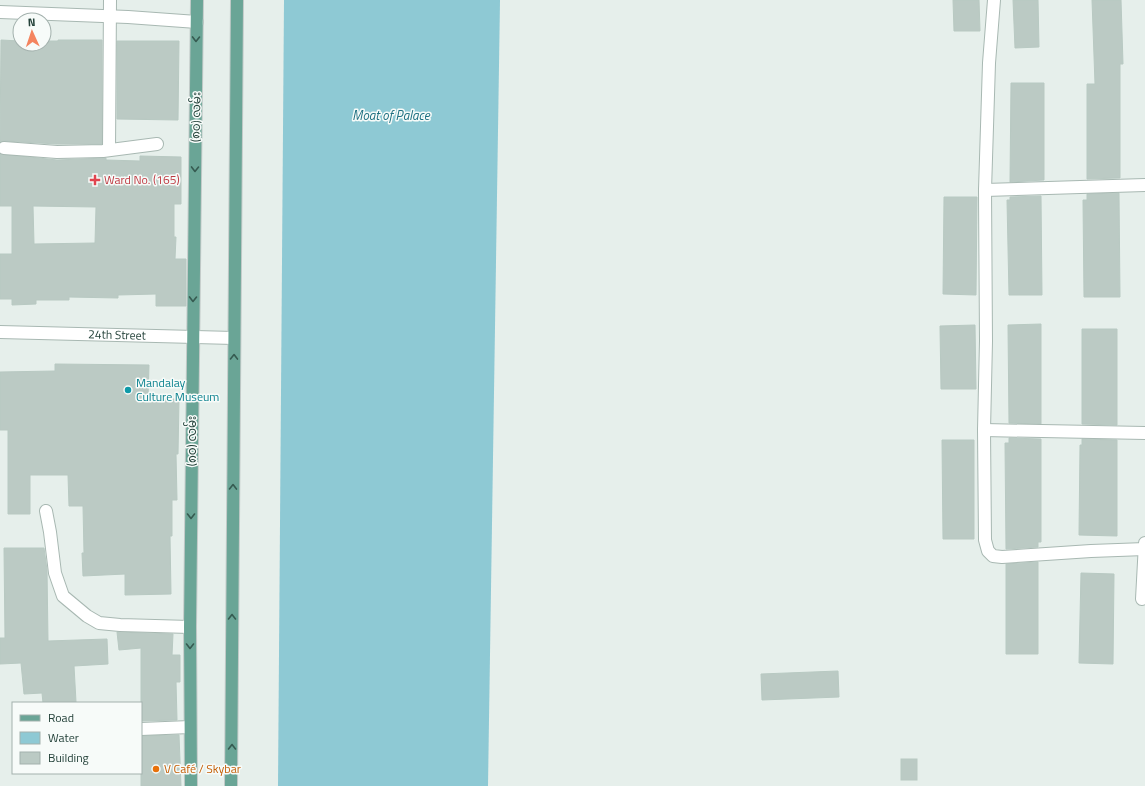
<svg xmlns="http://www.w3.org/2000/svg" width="1145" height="786" font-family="'Titillium Web','Noto Sans Myanmar',sans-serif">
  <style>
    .water { fill: #8ec9d4 }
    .building { fill: #bbcac4; stroke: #b8c9c2; fill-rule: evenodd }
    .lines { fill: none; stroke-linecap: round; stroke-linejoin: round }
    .street-casing { stroke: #a8b8b2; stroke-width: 14 }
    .primary-casing { stroke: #c2cac8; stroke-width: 14 }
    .street { stroke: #fff; stroke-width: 12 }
    .primary { stroke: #6aa596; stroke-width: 12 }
    .oneway { stroke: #365b51 }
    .health-dot { fill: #e0444e; stroke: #f7fbf9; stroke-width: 1.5 }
    .culture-dot { fill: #0f9aa8; stroke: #f7fbf9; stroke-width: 1.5 }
    .food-dot { fill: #e8710a; stroke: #f7fbf9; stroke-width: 1.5 }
    .labels { text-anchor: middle; stroke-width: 3; stroke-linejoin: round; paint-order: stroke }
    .street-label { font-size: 12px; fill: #24423a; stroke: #f7fbf9 }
    .health-label { font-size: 12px; fill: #be3a42; stroke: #f7fbf9; text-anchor: start }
    .culture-label { font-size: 12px; fill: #0d838f; stroke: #f7fbf9; text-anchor: start }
    .food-label { font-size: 12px; fill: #c56008; stroke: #f7fbf9; text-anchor: start }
    .water-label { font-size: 13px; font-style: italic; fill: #1c6f80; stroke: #f7fbf9 }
  </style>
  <rect width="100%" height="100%" fill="#e6efeb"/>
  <!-- water -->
  <path class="water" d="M 284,0 L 500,0 L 488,786 L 278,786 Z"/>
  <!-- building -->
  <g class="building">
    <path d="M 953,0 L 979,0 L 980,31 L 954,31 Z"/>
    <path d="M 1013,0 L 1038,0 L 1039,47 L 1015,48 Z"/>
    <path d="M 1092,0 L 1121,0 L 1123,64 L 1120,64 L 1120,178 L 1119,178 L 1087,179 L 1087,84 L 1095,84 Z"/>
    <path d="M 1,40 L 20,41 L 20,44 L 44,44 L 44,41 L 58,41 L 58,40 L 102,40 L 102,144 L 57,144 L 5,141 L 0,142 Z"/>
    <path d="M 117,41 L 179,41 L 178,120 L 117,119 Z"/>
    <path d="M 1011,83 L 1044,83 L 1044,180 L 1010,182 Z"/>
    <path d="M 0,154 L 57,160 L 106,158 L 106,160 L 140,161 L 140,156 L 181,157 L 181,204 L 174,204 L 174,237 L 176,237 L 175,259 L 186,259 L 186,306 L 156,306 L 156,294 L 118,295 L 118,298 L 69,297 L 69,300 L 36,300 L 36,304 L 12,305 L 12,299 L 0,299 L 0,254 L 12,254 L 12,206 L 0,206 ZM 33,206 L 96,207 L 95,243 L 34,244 Z"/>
    <path d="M 1119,193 L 1120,297 L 1084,297 L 1083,200 L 1087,200 L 1087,194 Z"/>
    <path d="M 1041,196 L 1042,295 L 1009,295 L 1007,200 L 1010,200 L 1010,197 Z"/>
    <path d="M 944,197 L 977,197 L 976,295 L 943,294 Z"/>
    <path d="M 1041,324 L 1041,424 L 1009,423 L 1008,325 Z"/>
    <path d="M 975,325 L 976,389 L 941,389 L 940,326 Z"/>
    <path d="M 1082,329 L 1117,329 L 1117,425 L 1082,424 Z"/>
    <path d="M 55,364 L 149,365 L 148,399 L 179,399 L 178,454 L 176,454 L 177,500 L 172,500 L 172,536 L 170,536 L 171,594 L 125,595 L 125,574 L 83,576 L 82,553 L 84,553 L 83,506 L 69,506 L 68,475 L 30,475 L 30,514 L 8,514 L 8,430 L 0,430 L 0,372 L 55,371 Z"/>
    <path d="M 1009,438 L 1041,439 L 1041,542 L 1038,542 L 1038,547 L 1006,549 L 1005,443 L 1009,443 Z"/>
    <path d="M 1082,439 L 1117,440 L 1117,536 L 1079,535 L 1080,445 L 1082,445 Z"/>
    <path d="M 942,440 L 974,440 L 974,539 L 943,539 Z"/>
    <path d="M 4,548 L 44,548 L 47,570 L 48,641 L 107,639 L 108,664 L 74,666 L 76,702 L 43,703 L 42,693 L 24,694 L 21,663 L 0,664 L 0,638 L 5,638 Z"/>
    <path d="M 1038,562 L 1038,654 L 1006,654 L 1006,564 Z"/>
    <path d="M 1081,573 L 1114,574 L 1113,664 L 1079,663 Z"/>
    <path d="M 117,632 L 173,634 L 172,655 L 180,655 L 180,682 L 176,682 L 177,720 L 141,721 L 141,648 L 119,650 Z"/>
    <path d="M 838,671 L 839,697 L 762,700 L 761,674 Z"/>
    <path d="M 179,735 L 181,786 L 141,786 L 141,736 Z"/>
    <rect x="901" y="759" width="16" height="21"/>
  </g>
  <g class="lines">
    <!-- street casing -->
    <g class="street-casing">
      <g id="street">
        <path d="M 994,0 L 989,63 L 985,190 L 986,341 L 984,430 L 985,540 L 988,551 L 993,556 L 1002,557 L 1091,551 L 1145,549"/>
        <path d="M 0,12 L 128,17 L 197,22"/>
        <path d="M 4,148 L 57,152 L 103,151 L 157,144"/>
        <path d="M 109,150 L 110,0"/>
        <path d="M 985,190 L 1145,185"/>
        <path id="s1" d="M 0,332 L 234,338"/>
        <path d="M 984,430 L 1145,433"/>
        <path d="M 46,511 L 50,532 L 55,573 L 63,596 L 87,616 L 99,623 L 120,625 L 190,627"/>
        <path d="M 1142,599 L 1145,543"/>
        <path d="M 141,729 L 190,727"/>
      </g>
    </g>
    <!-- primary casing -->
    <g class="primary-casing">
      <g id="primary">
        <path d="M 191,786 L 190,627 L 197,0"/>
        <path d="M 231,786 L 237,0"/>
      </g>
    </g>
    <!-- street -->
    <use href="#street" class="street"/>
    <!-- primary -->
    <use href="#primary" class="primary"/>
  </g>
  <!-- one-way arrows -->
  <defs><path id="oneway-chevron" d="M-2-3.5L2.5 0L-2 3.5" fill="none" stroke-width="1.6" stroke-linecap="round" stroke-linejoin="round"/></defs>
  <g class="oneway">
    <use href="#oneway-chevron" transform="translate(196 39) rotate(91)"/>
    <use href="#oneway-chevron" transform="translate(195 169) rotate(91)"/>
    <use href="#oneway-chevron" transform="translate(193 299) rotate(91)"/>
    <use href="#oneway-chevron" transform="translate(234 357) rotate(-89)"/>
    <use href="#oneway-chevron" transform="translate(233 487) rotate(-89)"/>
    <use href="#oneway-chevron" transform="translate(191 516) rotate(90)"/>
    <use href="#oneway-chevron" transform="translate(232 617) rotate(-90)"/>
    <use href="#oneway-chevron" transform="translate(190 646) rotate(90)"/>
    <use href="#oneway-chevron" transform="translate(232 747) rotate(-90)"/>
  </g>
  <!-- markers -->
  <path class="health-dot" d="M93 174h4v4h4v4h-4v4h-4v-4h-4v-4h4z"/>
  <circle class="culture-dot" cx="128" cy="390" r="4"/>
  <circle class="food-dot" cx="156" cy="769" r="4"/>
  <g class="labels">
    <!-- street labels -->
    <g class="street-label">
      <text transform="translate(196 117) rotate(-89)" y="4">(၈၀) လမ်း</text>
      <text dy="4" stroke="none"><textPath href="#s1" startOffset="117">24th Street</textPath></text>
      <text transform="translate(192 441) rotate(-90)" y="4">(၈၀) လမ်း</text>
    </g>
    <!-- health labels -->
    <g class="health-label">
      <text x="104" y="184">Ward No. (165)</text>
    </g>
    <!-- culture labels -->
    <g class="culture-label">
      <text x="136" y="387">Mandalay<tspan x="136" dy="14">Culture Museum</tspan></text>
    </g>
    <!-- food labels -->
    <g class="food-label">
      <text x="164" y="773">V Café / Skybar</text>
    </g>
    <!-- water labels -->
    <g class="water-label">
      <text x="391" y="120">Moat of Palace</text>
    </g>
  </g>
  <!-- legend -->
  <rect x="12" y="702" width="130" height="72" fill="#f7fbf9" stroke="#a3b1ad"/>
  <rect x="20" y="715" width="20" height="6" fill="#6aa596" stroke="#a3b1ad"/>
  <text x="48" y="722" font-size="12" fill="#24423a">Road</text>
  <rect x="20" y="732" width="20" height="12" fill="#8ec9d4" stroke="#a3b1ad"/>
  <text x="48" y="742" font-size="12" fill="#24423a">Water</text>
  <rect x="20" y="752" width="20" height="12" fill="#bbcac4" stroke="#a3b1ad"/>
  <text x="48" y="762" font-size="12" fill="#24423a">Building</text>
  <!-- north arrow -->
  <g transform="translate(32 32) rotate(357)"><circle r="19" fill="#f7fbf9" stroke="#a3b1ad"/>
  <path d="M0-3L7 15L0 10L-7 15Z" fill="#f4845f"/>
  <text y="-6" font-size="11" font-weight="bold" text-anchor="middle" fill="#24423a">N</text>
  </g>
</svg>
